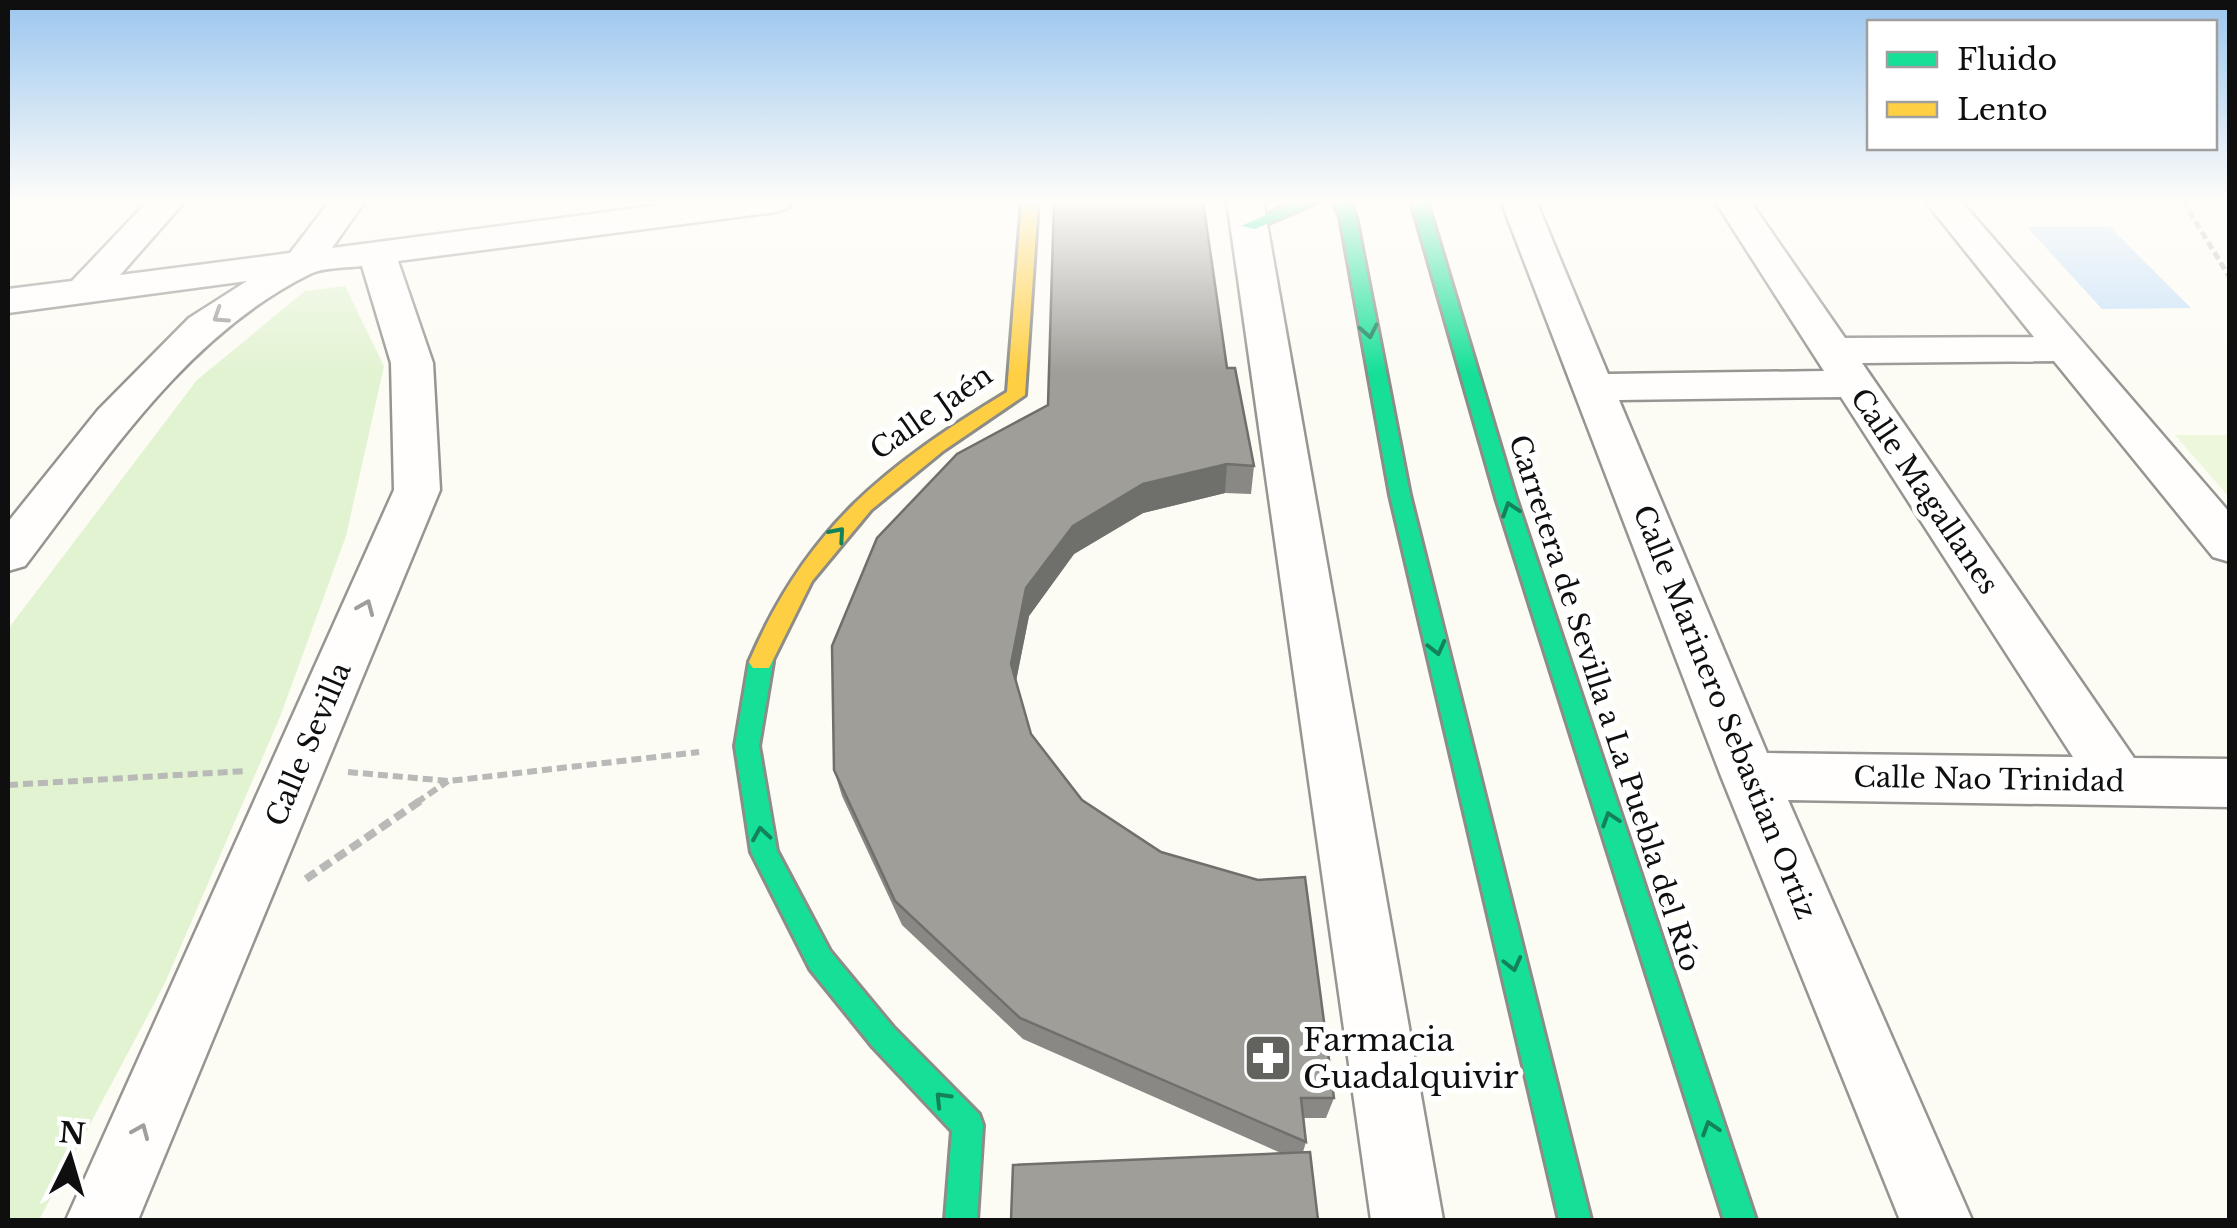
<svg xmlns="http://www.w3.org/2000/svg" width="2237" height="1228" font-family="'Libre Baskerville',serif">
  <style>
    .green { fill: #e2f3d2 }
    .pitch { fill: #ecf7dc }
    .water { fill: #c8e1f8 }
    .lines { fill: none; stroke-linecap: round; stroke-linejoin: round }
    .street-casing { stroke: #969592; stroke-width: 5 }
    .fast-casing { stroke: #8c8c89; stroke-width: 6 }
    .slow-casing { stroke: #8c8c89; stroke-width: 6 }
    .path-far2 { stroke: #b9b9b8; stroke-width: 5; stroke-dasharray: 8 4; stroke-linecap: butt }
    .path-far1 { stroke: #b9b9b8; stroke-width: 6; stroke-dasharray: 10 5; stroke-linecap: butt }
    .path { stroke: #b9b9b8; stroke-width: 8; stroke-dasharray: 12 6; stroke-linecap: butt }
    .street { fill: #fffefd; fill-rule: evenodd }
    .fast { fill: #16e098; fill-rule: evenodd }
    .slow { fill: #ffcf43; fill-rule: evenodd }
    .wall { fill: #898884 }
    .shaded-wall { fill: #6f6f6b }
    .building { fill: #9f9e99; stroke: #6f6f6b; stroke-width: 2.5 }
    .oneway { stroke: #9f9e9e }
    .oneway2 { stroke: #13825a }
    .labels { text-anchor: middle; stroke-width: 10; stroke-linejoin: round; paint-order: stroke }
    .street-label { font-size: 28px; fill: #0f0f0f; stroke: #fff }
    .near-poi-label { font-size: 32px; fill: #0f0f0f; stroke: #fff; text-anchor: start }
  </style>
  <rect width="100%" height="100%" fill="#fcfbf4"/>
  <!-- green -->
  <path class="green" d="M 345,286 L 384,366 L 346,536 L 280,717 L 164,985 L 39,1220 L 8,1220 L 8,629 L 197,380 L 305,291 Z"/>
  <!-- pitch -->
  <path class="pitch" d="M 2175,435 L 2229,435 L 2229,497 Z"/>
  <!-- water -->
  <path class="water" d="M 2027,227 L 2110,227 L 2191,308 L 2102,309 Z"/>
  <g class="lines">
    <!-- street casing -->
    <g class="street-casing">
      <g id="street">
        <path d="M 148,201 L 185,201 L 120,275 L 290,253 L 330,201 L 365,201 L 332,248 L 691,201 L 793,201 L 788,208 L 776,212 L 398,261 L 433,363 L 440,490 L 138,1220 L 66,1220 L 394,490 L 391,363 L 362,266 C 346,268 324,267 310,274 C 186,335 106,460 25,566 L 8,571 L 8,522 L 98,410 L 189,318 L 247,281 L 8,313 L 8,289 L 72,281 Z"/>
        <path d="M 1227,201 L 1263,201 L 1443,1220 L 1371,1220 Z"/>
        <path d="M 1501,201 L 1536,201 L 1608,374 L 1824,371 L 1715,201 L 1750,201 L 1845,338 L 2034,337 L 1925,201 L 1961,201 L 2230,513 L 2230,562 L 2213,557 L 2054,361 L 1862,363 L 2134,758 L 2230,759 L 2230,807 L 1788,800 L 1972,1220 L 1900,1220 L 1721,776 ZM 1841,397 L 2073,757 L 1767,753 L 1619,400 Z"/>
      </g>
    </g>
    <!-- fast casing -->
    <g class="fast-casing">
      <g id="fast">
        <path d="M 1297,201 L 1320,201 L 1255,229 L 1241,226 Z"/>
        <path d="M 1333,201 L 1349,201 L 1356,217 L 1410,495 L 1591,1220 L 1559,1220 L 1390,495 L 1340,217 Z"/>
        <path d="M 1411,201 L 1427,201 L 1516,498 L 1756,1220 L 1724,1220 L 1496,498 Z"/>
        <path d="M 761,653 L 769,656 L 773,662 L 759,746 L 777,851 L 830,951 L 893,1027 L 979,1114 L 983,1125 L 977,1220 L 945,1220 L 952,1131 L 873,1047 L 810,969 L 751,852 L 735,746 L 749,662 L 753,656 Z"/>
      </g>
    </g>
    <!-- slow casing -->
    <g class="slow-casing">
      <path id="slow" d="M 1022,201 L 1038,201 L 1025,395 L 943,451 L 871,510 L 812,581 L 769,668 L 753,668 L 749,662 C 806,528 885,466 1007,392 Z"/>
    </g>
    <!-- path-far2 -->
    <path class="path-far2" d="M 2183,201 L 2230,278"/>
    <!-- path-far1 -->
    <g class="path-far1">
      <path d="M 348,772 L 449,781 L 699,752"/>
      <path d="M 8,785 L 246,771"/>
      <path d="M 416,803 L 448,781"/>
    </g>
    <!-- path -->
    <path class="path" d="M 306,879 L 420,801"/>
    <!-- street -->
    <use href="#street" class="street"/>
    <!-- fast -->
    <use href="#fast" class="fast"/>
    <!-- slow -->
    <use href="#slow" class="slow"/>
  </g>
  <!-- wall -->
  <path class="wall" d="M 1227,368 L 1254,466 L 1251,494 L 1225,493 L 1143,513 L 1074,554 L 1029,616 L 1016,681 L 1031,734 L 1082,800 L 1334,1098 L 1326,1118 L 1303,1118 L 1306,1142 L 1303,1152 L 1281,1153 L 1023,1039 L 902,925 L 842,796 L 834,770 Z"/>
  <!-- shaded-wall -->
  <path class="shaded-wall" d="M 1227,464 L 1225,493 L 1143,513 L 1074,554 L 1029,616 L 1014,691 L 1011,664 L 1026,588 L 1073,526 L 1143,484 Z"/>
  <!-- building -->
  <g class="building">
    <path d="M 1054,201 L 1203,201 L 1227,368 L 1235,368 L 1254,466 L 1227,464 L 1143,484 L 1073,526 L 1026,588 L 1011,664 L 1031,734 L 1082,800 L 1161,852 L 1258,880 L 1305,877 L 1334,1098 L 1301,1098 L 1306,1142 L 1020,1018 L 895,901 L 834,770 L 832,646 L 877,538 L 957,454 L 1048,405 Z"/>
    <path d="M 1310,1152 L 1318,1220 L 1011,1220 L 1013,1165 Z"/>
  </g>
  <!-- one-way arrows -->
  <defs><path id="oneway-chevron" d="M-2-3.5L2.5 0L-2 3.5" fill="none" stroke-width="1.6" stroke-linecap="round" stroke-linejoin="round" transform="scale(2.5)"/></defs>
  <g class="oneway">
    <use href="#oneway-chevron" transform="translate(220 316) rotate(147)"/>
    <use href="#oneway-chevron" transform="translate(366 607) rotate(-67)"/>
    <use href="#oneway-chevron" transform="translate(141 1131) rotate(-67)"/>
  </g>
  <g class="oneway2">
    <use href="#oneway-chevron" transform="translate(1369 331) rotate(79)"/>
    <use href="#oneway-chevron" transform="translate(1510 509) rotate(-108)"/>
    <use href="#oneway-chevron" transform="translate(838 534) rotate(-49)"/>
    <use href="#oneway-chevron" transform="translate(1437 648) rotate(76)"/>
    <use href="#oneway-chevron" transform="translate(1610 819) rotate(-108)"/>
    <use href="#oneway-chevron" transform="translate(761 834) rotate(-99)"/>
    <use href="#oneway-chevron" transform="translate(1513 964) rotate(76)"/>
    <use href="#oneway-chevron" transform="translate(942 1099) rotate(-134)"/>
    <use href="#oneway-chevron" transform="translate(1710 1128) rotate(-108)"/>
  </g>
  <!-- sky -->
  <linearGradient id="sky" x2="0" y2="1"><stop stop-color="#9bc6ee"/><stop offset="0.54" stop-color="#fefdfa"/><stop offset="1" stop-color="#fefdfa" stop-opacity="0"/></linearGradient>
  <rect width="2237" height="373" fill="url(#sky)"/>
  <!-- icons -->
  <defs>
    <g id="pharmacy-square" transform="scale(2.5)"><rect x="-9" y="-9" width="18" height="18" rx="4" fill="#62625f" stroke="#fff"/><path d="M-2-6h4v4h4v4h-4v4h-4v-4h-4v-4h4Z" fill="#fff"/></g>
  </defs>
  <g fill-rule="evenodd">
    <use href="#pharmacy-square" x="1268" y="1058"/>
  </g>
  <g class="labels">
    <!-- street labels -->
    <g class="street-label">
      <text transform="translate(931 412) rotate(-35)" y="10">Calle Jaén</text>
      <text transform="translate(1925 491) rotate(56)" y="10">Calle Magallanes</text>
      <text transform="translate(1605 703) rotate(72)" y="10">Carretera de Sevilla a La Puebla del Río</text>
      <text transform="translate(1725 712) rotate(68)" y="10">Calle Marinero Sebastian Ortiz</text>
      <text transform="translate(308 744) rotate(-67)" y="10">Calle Sevilla</text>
      <text transform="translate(1989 779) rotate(1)" y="10">Calle Nao Trinidad</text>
    </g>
    <!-- near-poi labels -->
    <g class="near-poi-label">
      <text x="1303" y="1051">Farmacia<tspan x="1303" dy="37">Guadalquivir</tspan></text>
    </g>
  </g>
  <!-- border -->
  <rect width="2237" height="1228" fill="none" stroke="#0f0f0f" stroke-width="20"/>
  <!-- legend -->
  <rect x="1867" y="20" width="350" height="130" fill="#ffffff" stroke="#9f9f9f" stroke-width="2.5"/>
  <rect x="1887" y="52" width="50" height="15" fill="#16e098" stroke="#9f9f9f" stroke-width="2.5"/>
  <text x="1957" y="70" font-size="30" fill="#0f0f0f">Fluido</text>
  <rect x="1887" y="102" width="50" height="15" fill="#ffcf43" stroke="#9f9f9f" stroke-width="2.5"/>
  <text x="1957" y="120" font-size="30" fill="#0f0f0f">Lento</text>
  <!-- north arrow -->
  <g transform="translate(70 1158) rotate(5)" stroke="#ffffff" stroke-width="8" paint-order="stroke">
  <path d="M0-8L18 38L0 25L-18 38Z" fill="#0f0f0f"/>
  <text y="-15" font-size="28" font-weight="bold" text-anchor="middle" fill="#0f0f0f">N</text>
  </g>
</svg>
